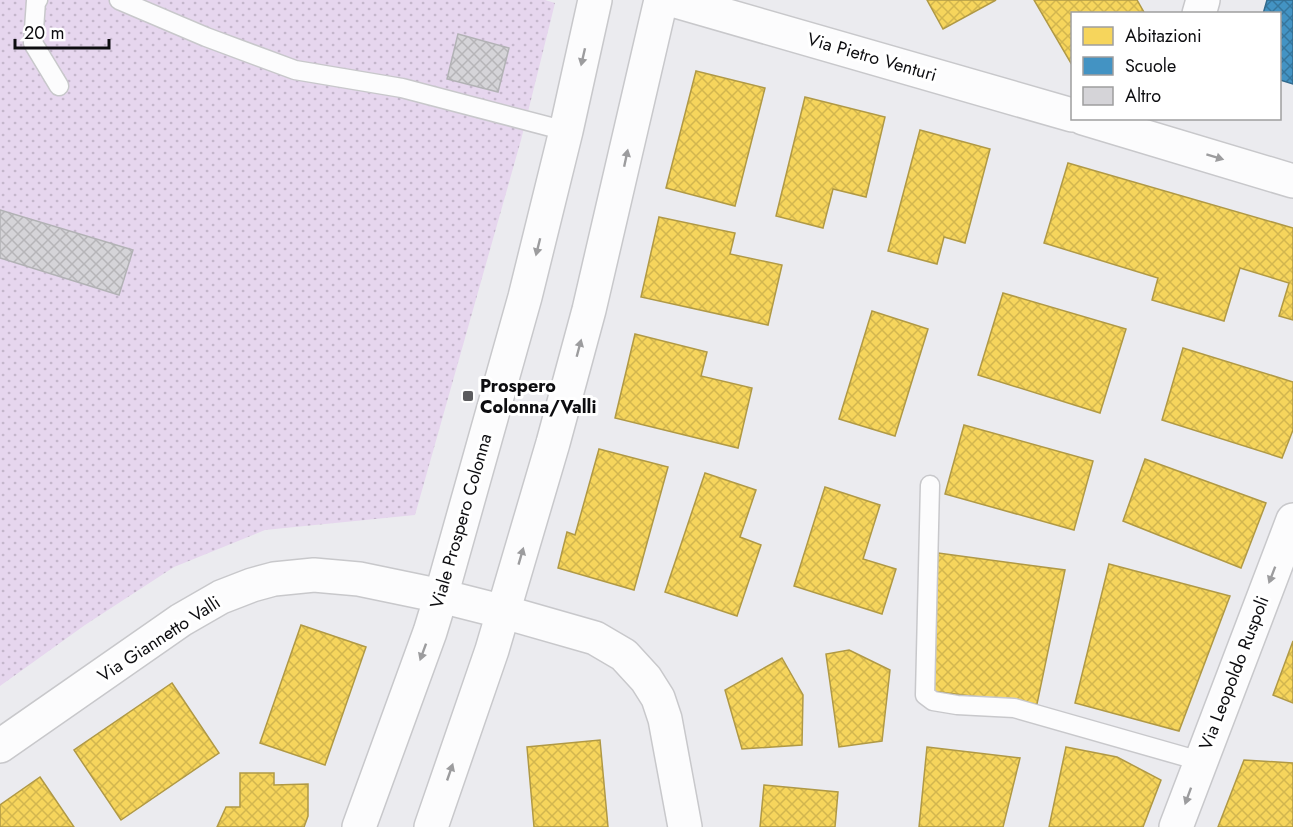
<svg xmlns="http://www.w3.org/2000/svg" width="1293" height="827" font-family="Jost,sans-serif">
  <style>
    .grass { fill: url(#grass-dots) }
    .homes { fill: url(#homes-cross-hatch); stroke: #b09945; stroke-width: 1.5 }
    .schools { fill: url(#schools-cross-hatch); stroke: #336b8d; stroke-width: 1.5 }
    .building { fill: url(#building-cross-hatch); stroke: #b2b2b5; stroke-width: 1.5 }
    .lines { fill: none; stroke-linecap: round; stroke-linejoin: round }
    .service-casing { stroke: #c8c8cb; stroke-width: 21 }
    .minor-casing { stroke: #c8c8cb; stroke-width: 36 }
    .service { stroke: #fcfcfd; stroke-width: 18 }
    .minor { stroke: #fcfcfd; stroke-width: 33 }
    .oneway { fill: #9c9c9e }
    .poi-dot { fill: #5b5b5e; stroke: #fff; stroke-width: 2 }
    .labels { text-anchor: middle; stroke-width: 6; stroke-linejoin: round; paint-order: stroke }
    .street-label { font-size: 18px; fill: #0d0d10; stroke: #fff }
    .poi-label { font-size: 18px; font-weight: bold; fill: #0d0d10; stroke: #fff; text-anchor: start }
  </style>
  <defs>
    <pattern id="grass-dots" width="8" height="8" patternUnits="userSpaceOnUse" patternTransform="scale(1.5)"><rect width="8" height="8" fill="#e6d6ee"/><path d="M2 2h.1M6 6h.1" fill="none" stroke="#c4b6cb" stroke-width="1.8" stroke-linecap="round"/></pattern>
    <pattern id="homes-cross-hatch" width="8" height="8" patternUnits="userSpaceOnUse" patternTransform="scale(1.5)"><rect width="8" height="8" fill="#f6d55c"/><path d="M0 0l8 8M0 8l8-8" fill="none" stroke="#d2b64f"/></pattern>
    <pattern id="schools-cross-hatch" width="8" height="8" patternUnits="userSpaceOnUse" patternTransform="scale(1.5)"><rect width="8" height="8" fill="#4393c3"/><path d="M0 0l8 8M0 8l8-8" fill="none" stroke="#36769d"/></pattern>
    <pattern id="building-cross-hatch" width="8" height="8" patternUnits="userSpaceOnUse" patternTransform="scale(1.5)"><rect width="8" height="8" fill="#d5d4d8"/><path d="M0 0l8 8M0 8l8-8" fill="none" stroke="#b6b5b8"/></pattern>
  </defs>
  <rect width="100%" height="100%" fill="#ebebef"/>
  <!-- grass -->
  <path class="grass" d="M 0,0 L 545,0 L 555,3 L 521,140 L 415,515 L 265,530 L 174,567 L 85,625 L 0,686 Z"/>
  <!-- homes -->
  <g class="homes">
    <path d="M 927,0 L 996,0 L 943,29 Z"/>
    <path d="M 1034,0 L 1137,0 L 1145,14 L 1072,14 L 1072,65 Z"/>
    <path d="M 696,71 L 765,88 L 735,206 L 666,188 Z"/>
    <path d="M 805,97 L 885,117 L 866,197 L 833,189 L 823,228 L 776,216 Z"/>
    <path d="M 920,130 L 990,149 L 965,243 L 944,237 L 937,264 L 888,251 Z"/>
    <path d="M 1068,163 L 1293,228 L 1293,320 L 1279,316 L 1289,283 L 1240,268 L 1224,321 L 1152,300 L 1158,278 L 1044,243 Z"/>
    <path d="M 659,217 L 735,233 L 730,254 L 782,265 L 768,325 L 641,297 Z"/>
    <path d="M 1003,293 L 1126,329 L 1100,413 L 978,375 Z"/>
    <path d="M 872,311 L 928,329 L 895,436 L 839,419 Z"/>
    <path d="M 635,334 L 707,352 L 701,376 L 752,388 L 738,448 L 615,418 Z"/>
    <path d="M 1183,348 L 1293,382 L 1293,430 L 1282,458 L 1162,420 Z"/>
    <path d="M 964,425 L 1093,461 L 1074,530 L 945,494 Z"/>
    <path d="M 599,449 L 668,467 L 634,590 L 558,568 L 567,532 L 575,535 Z"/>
    <path d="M 1145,459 L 1266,503 L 1241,568 L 1123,521 Z"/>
    <path d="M 705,473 L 756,490 L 740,537 L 761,545 L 737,616 L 665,592 Z"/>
    <path d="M 825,487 L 880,505 L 863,559 L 896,569 L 882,614 L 794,586 Z"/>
    <path d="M 938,553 L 1065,570 L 1037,704 L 931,691 Z"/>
    <path d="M 1109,564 L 1230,596 L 1179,731 L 1075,703 Z"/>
    <path d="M 301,625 L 366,647 L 325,765 L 260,743 Z"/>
    <path d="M 1293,641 L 1293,703 L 1273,695 Z"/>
    <path d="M 849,650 L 890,670 L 882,741 L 839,747 L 826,654 Z"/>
    <path d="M 782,658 L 803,695 L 802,745 L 742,749 L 725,690 Z"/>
    <path d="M 172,683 L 219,753 L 121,820 L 74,750 Z"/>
    <path d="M 600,740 L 608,827 L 534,827 L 527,747 Z"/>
    <path d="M 927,747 L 1020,758 L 1003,827 L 919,827 Z"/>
    <path d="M 1066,747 L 1117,757 L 1161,780 L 1143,827 L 1049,827 Z"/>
    <path d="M 1244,760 L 1293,763 L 1293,827 L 1218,827 Z"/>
    <path d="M 240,773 L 274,773 L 274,785 L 308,784 L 308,816 L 304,827 L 217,827 L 226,807 L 240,807 Z"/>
    <path d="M 40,777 L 74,827 L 0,827 L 0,805 Z"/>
    <path d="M 764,785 L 838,792 L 835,827 L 760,827 Z"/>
  </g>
  <!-- schools -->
  <path class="schools" d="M 1267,0 L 1293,0 L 1293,84 L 1280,80 L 1280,14 L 1263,14 Z"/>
  <!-- building -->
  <g class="building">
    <path d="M 458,34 L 509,48 L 498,92 L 447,79 Z"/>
    <path d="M 0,210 L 133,250 L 119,295 L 0,258 Z"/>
  </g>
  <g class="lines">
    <!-- service casing -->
    <g class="service-casing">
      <g id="service">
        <path d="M 38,0 L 36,1 L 33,43 L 59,86"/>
        <path d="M 119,0 L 206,37 L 295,70 L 402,88 L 566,131"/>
        <path d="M 930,485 L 925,695 L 933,701 L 957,705 L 1014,708 L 1200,761"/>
      </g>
    </g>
    <!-- minor casing -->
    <g class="minor-casing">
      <g id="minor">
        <path d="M 672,0 L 1072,115"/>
        <path d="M 1199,14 L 1203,0"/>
        <path d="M 1083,118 L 1293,181"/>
        <path d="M 0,746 L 181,620 L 221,597 L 252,585 L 274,579 L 314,575 L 359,579 L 441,596 L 504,612 L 595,638 L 624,655 L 646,679 L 658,698 L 665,719 L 685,827"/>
        <path d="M 359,827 L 430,632 L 441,596 L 525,297 L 566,131 L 595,0"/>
        <path d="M 431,827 L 492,650 L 553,443 L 589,310 L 661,0"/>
        <path d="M 1176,827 L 1293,520"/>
      </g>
    </g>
    <!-- service -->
    <use href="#service" class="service"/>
    <!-- minor -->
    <use href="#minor" class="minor"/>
  </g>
  <!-- one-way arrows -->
  <defs><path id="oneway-solid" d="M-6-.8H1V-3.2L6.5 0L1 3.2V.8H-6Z" transform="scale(1.5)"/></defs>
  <g class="oneway">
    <use href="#oneway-solid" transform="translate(583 57) rotate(103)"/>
    <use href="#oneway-solid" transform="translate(1215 157) rotate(17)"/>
    <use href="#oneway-solid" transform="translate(626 158) rotate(-78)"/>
    <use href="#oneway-solid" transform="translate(538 247) rotate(104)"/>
    <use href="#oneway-solid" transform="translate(579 348) rotate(-75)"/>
    <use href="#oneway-solid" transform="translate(521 556) rotate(-74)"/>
    <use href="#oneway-solid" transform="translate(1272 575) rotate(111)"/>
    <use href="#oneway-solid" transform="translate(423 652) rotate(110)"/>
    <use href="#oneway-solid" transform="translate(450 772) rotate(-71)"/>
    <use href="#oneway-solid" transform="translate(1188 796) rotate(110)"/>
  </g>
  <!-- markers -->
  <rect class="poi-dot" x="462" y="390" width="12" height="12" rx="3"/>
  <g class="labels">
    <!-- street labels -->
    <g class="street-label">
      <text transform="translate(872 57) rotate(16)" y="6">Via Pietro Venturi</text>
      <text transform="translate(461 521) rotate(-74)" y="6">Viale Prospero Colonna</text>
      <text transform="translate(159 639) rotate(-33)" y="6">Via Giannetto Valli</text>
      <text transform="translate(1234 673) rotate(-69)" y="6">Via Leopoldo Ruspoli</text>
    </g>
    <!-- poi labels -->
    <g class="poi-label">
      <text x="480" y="392">Prospero<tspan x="480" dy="21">Colonna/Valli</tspan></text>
    </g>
  </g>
  <!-- legend -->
  <rect x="1071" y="12" width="210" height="108" fill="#ffffff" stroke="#9e9e9f" stroke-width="1.5"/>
  <rect x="1083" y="27" width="30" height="18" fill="#f6d55c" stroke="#9e9e9f" stroke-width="1.5"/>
  <text x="1125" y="42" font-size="18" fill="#0d0d10">Abitazioni</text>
  <rect x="1083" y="57" width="30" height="18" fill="#4393c3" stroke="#9e9e9f" stroke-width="1.5"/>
  <text x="1125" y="72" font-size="18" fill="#0d0d10">Scuole</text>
  <rect x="1083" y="87" width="30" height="18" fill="#d5d4d8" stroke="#9e9e9f" stroke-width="1.5"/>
  <text x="1125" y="102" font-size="18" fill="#0d0d10">Altro</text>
  <!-- scale -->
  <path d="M15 39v9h94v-9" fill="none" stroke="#0d0d10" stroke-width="3"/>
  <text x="24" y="39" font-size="18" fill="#0d0d10" stroke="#ffffff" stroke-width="4.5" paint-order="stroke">20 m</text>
</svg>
